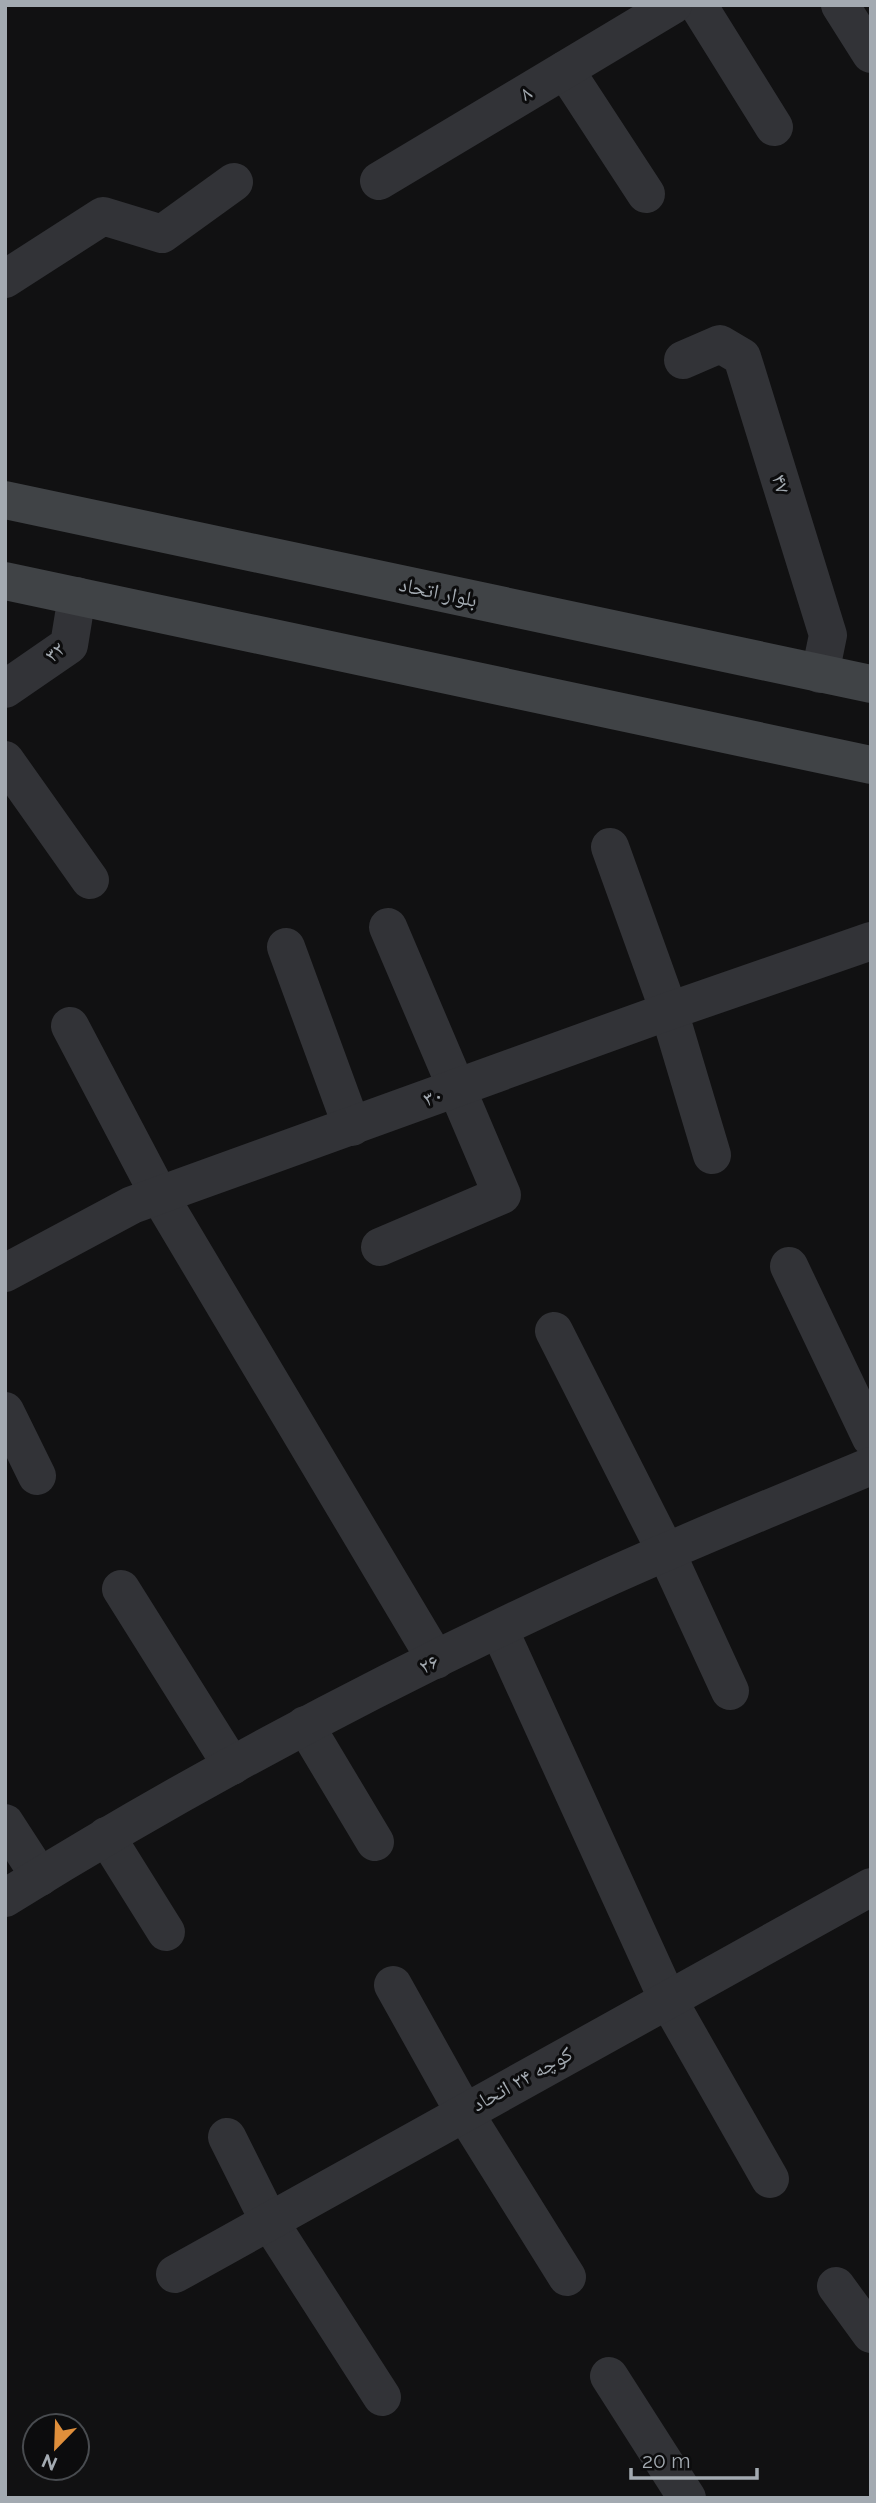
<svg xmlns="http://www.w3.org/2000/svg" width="876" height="2503" font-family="Raleway,'Noto Naskh Arabic',sans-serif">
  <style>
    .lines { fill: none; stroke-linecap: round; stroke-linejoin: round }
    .street { stroke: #323337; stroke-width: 38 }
    .secondary { stroke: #404346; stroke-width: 38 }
    .labels { text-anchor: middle; stroke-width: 6; stroke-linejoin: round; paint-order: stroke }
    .street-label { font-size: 21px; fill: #a3aab1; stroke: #0c0c0d }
  </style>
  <rect width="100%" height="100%" fill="#111112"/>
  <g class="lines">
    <!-- street -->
    <g class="street">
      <path d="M 698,5 L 774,127"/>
      <path d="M 840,5 L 871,54"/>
      <path d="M 565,70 L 646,194"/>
      <path d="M 379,181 L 673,5"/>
      <path d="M 5,279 L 103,216 L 162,234 L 234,182"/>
      <path d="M 683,360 L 720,344 L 742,357 L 828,635 L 820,674"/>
      <path d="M 5,689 L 69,645 L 77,596"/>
      <path d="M 5,760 L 90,880"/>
      <path d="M 610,847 L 669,1011 L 712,1155"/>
      <path d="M 286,947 L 352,1127"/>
      <path d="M 70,1026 L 159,1195 L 436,1660"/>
      <path d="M 380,1247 L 502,1195 L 388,927"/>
      <path d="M 789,1266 L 871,1438"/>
      <path d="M 5,1273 L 132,1205 L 669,1011 L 871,941"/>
      <path d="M 554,1331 L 666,1552 L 730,1691"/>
      <path d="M 5,1411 L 37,1476"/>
      <path d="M 121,1589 L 232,1766"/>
      <path d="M 499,1629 L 667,1998 L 770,2179"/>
      <path d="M 305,1725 L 375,1842"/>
      <path d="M 5,1823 L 40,1877"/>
      <path d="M 106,1836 L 166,1932"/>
      <path d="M 5,1898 C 195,1780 394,1675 598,1582 C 688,1541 780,1504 871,1466"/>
      <path d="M 393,1985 L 464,2112 L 567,2277"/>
      <path d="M 227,2137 L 269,2221 L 382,2397"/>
      <path d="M 175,2274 L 871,1887"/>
      <path d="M 836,2286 L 871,2334"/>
      <path d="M 609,2376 L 687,2498"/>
    </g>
    <!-- secondary -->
    <g class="secondary">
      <path d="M 5,500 L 871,684"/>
      <path d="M 5,581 L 871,765"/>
    </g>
  </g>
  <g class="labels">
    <!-- street labels -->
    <g class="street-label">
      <text transform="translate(526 93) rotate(-31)" y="7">۸</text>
      <text transform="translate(781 484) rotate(73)" y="7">۴۷</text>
      <text transform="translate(438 592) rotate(12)" y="7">بلوار اتحاد</text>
      <text transform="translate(55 652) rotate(-42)" y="7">۳۲</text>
      <text transform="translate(433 1097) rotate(-20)" y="7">۳۰</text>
      <text transform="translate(429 1664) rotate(-26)" y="7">۲۶</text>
      <text transform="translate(522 2079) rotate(-29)" y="7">کوچه ۲۴ اتحاد</text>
    </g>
  </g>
  <!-- border -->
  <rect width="876" height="2503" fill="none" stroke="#a3aab1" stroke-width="14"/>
  <!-- north arrow -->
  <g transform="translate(56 2447) rotate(203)"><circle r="33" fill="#0c0c0d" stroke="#484b4f" stroke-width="2"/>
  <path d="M0-5L12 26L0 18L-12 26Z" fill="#e08f3b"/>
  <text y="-10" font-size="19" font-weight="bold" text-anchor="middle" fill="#a3aab1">N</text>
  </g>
  <!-- scale -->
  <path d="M631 2468v10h126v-10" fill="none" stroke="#a3aab1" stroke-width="3.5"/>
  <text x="642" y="2468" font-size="21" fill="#a3aab1" stroke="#0c0c0d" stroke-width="5" paint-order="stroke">20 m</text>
</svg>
